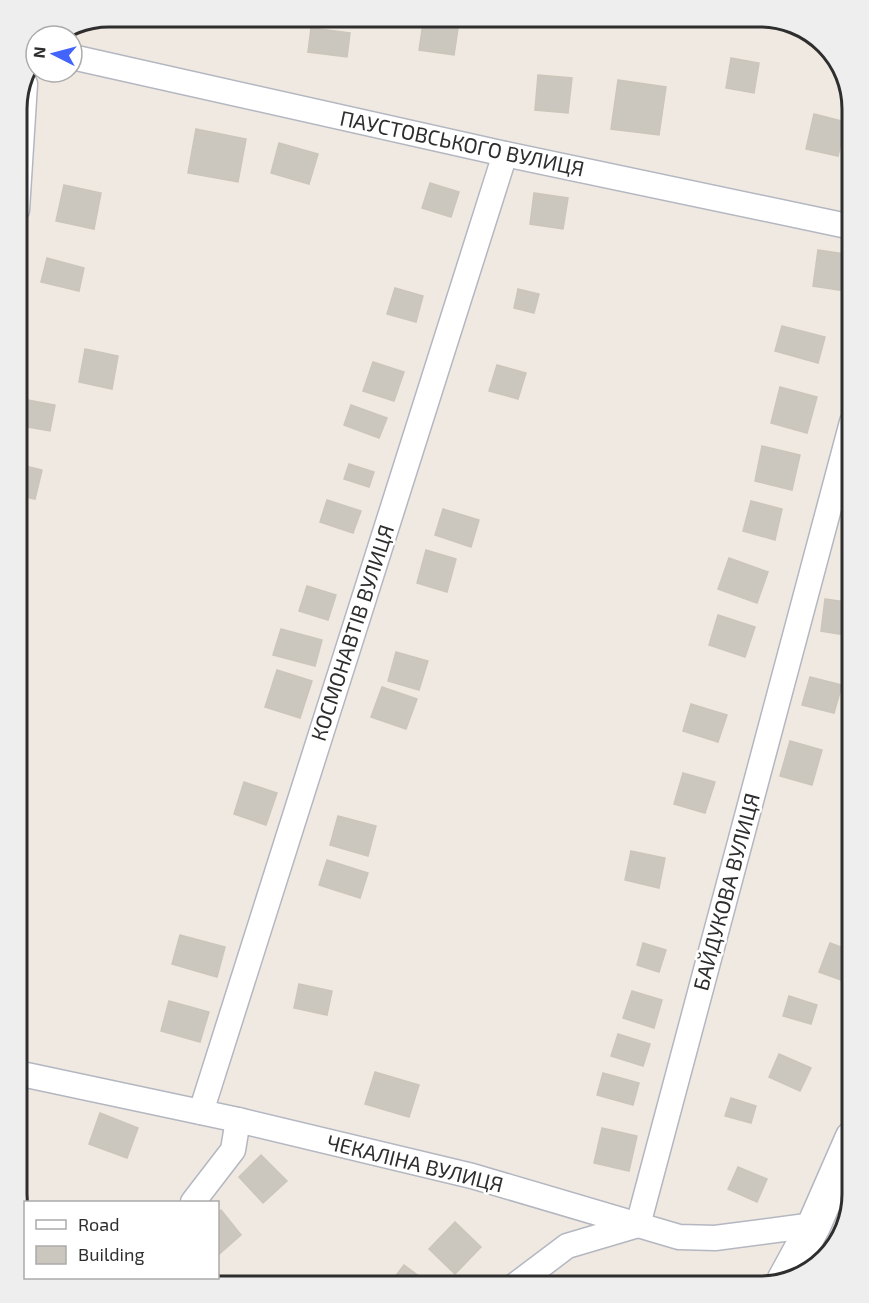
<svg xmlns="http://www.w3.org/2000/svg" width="869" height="1303" font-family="'Exo 2',sans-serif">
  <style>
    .building { fill: #cbc7bf; stroke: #cbc5ba; stroke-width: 1.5 }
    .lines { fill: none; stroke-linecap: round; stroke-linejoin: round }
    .street-casing { stroke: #b4b7c1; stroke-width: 27 }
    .secondary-casing { stroke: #b4b7c1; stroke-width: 36 }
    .street { stroke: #fff; stroke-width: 24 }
    .secondary { stroke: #fff; stroke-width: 33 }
    .labels { text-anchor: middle; stroke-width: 5; stroke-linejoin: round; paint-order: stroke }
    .street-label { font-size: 21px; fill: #2e2e2e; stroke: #fff }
    .rim { fill: none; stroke: #2e2e2e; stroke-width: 3 }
  </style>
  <rect width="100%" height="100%" fill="#efe9e1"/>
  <!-- building -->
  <g class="building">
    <path d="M 424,17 L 459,22 L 454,55 L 419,50 Z"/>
    <path d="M 311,28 L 350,33 L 347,57 L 308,52 Z"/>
    <path d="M 731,58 L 759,63 L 754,93 L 726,88 Z"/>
    <path d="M 538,75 L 572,78 L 568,113 L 535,110 Z"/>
    <path d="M 618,80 L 666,87 L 659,135 L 611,129 Z"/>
    <path d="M 814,114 L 846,122 L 838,156 L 806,149 Z"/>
    <path d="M 196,129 L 246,139 L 238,182 L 188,173 Z"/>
    <path d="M 279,143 L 318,154 L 309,184 L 271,173 Z"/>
    <path d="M 430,183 L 459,192 L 451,217 L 422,208 Z"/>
    <path d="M 64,185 L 101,193 L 94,229 L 56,221 Z"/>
    <path d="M 534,193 L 568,198 L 563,229 L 530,224 Z"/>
    <path d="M 818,250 L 851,255 L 845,291 L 813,286 Z"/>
    <path d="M 47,258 L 84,268 L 79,291 L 41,282 Z"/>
    <path d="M 395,288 L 423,296 L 416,322 L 387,314 Z"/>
    <path d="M 518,289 L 539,294 L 534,313 L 514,308 Z"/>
    <path d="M 782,326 L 825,337 L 818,363 L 775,351 Z"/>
    <path d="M 85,349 L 118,356 L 112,389 L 79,382 Z"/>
    <path d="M 373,362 L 404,372 L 394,401 L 363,391 Z"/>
    <path d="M 497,365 L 526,373 L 518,399 L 489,391 Z"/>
    <path d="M 780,387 L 817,397 L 807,433 L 771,423 Z"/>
    <path d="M 17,398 L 55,405 L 50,431 L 17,425 Z"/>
    <path d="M 351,405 L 387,418 L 379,438 L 344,425 Z"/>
    <path d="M 762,446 L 800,455 L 792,490 L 755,481 Z"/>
    <path d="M 17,464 L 42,470 L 35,499 L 17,495 Z"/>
    <path d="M 349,464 L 374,472 L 369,487 L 344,479 Z"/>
    <path d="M 327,500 L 361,511 L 353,533 L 320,522 Z"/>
    <path d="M 751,501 L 782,509 L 775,540 L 743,531 Z"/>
    <path d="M 443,509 L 479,520 L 471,547 L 435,535 Z"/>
    <path d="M 17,523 L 27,525 L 22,550 L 17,549 Z"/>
    <path d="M 850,525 L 852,526 L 852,560 L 842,557 Z"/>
    <path d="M 426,550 L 456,559 L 447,592 L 417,583 Z"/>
    <path d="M 729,558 L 768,572 L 757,603 L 718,589 Z"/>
    <path d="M 307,586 L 336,595 L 328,620 L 299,611 Z"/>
    <path d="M 825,599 L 852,603 L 852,636 L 821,631 Z"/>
    <path d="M 718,615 L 755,627 L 745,657 L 709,645 Z"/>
    <path d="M 281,629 L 322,640 L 315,666 L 273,655 Z"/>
    <path d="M 396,652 L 428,661 L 419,690 L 388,681 Z"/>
    <path d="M 277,670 L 312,681 L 300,718 L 265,707 Z"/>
    <path d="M 810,677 L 842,685 L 834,713 L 802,705 Z"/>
    <path d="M 382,687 L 417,699 L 406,729 L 371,717 Z"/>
    <path d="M 691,704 L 727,715 L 718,742 L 683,731 Z"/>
    <path d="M 790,741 L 822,750 L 812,785 L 780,776 Z"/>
    <path d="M 683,773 L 715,782 L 705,813 L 674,804 Z"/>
    <path d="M 244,782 L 277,793 L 266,825 L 234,814 Z"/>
    <path d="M 338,816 L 376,826 L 368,856 L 330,845 Z"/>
    <path d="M 631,851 L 665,858 L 659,888 L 625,880 Z"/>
    <path d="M 327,860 L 368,873 L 360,898 L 319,885 Z"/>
    <path d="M 180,935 L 225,947 L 217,977 L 172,964 Z"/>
    <path d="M 643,943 L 666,950 L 659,972 L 637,965 Z"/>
    <path d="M 830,943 L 852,951 L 852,984 L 819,972 Z"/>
    <path d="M 299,984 L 332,991 L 327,1015 L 294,1008 Z"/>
    <path d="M 632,991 L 662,1000 L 654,1028 L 623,1018 Z"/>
    <path d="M 789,996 L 817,1005 L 811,1024 L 783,1016 Z"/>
    <path d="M 169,1001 L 209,1012 L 200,1042 L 161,1031 Z"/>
    <path d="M 618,1034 L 650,1044 L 643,1066 L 611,1056 Z"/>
    <path d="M 779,1054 L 811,1068 L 800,1091 L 769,1077 Z"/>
    <path d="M 375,1072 L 419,1085 L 409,1117 L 365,1104 Z"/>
    <path d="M 603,1073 L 639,1083 L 633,1105 L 597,1095 Z"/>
    <path d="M 731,1098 L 756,1106 L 751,1123 L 725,1116 Z"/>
    <path d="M 100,1113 L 138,1128 L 127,1158 L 89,1144 Z"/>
    <path d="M 602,1128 L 637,1136 L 629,1171 L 594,1163 Z"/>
    <path d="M 261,1155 L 287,1181 L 263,1203 L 239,1177 Z"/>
    <path d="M 738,1167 L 767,1179 L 757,1202 L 728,1189 Z"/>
    <path d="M 221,1210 L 241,1235 L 218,1255 L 218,1213 Z"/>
    <path d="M 455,1222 L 481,1247 L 455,1274 L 429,1249 Z"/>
    <path d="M 404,1265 L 432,1286 L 388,1286 Z"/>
  </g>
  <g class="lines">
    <!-- street casing -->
    <g class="street-casing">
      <g id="street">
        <path d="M 72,57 L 505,154 L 852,227"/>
        <path d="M 17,210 L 25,84"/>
        <path d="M 17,1073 L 238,1120 L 472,1176 L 679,1237 L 715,1238 L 814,1225"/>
        <path d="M 201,1112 L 505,154"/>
        <path d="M 193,1202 L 233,1150 L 238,1120"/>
        <path d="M 101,1286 L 110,1278"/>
        <path d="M 514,1286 L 567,1246 L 638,1225 L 852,422"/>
      </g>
    </g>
    <!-- secondary casing -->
    <g class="secondary-casing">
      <path id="secondary" d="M 784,1280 L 814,1225 L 852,1138"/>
    </g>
    <!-- street -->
    <use href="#street" class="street"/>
    <!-- secondary -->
    <use href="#secondary" class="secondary"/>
  </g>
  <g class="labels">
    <!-- street labels -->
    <g class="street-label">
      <text transform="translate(462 144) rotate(12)" y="7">ПАУСТОВСЬКОГО ВУЛИЦЯ</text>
      <text transform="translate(353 633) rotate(-72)" y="7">КОСМОНАВТІВ ВУЛИЦЯ</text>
      <text transform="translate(727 892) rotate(-75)" y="7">БАЙДУКОВА ВУЛИЦЯ</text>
      <text transform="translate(415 1164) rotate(14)" y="7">ЧЕКАЛІНА ВУЛИЦЯ</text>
    </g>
  </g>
  <!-- crop -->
  <path d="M0 0H869V1303H0ZM109 27H760A82 82 0 0 1 842 109V1194A82 82 0 0 1 760 1276H109A82 82 0 0 1 27 1194V109A82 82 0 0 1 109 27Z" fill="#eee" fill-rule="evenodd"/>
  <path class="rim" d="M109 27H760A82 82 0 0 1 842 109V1194A82 82 0 0 1 760 1276H109A82 82 0 0 1 27 1194V109A82 82 0 0 1 109 27Z"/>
  <!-- legend -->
  <rect x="24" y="1201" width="195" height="78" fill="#ffffff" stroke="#ababab" stroke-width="1.5"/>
  <rect x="36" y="1220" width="30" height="9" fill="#ffffff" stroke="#ababab" stroke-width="1.5"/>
  <text x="78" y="1231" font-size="18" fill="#2e2e2e">Road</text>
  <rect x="36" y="1246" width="30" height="18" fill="#cbc7bf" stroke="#ababab" stroke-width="1.5"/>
  <text x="78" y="1261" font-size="18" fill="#2e2e2e">Building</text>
  <!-- north arrow -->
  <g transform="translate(54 54) rotate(276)"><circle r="28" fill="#ffffff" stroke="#ababab" stroke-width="1.5"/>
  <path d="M0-4.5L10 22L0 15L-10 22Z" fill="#4264fb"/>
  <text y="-9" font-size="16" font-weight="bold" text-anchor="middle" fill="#2e2e2e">N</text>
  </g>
</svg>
